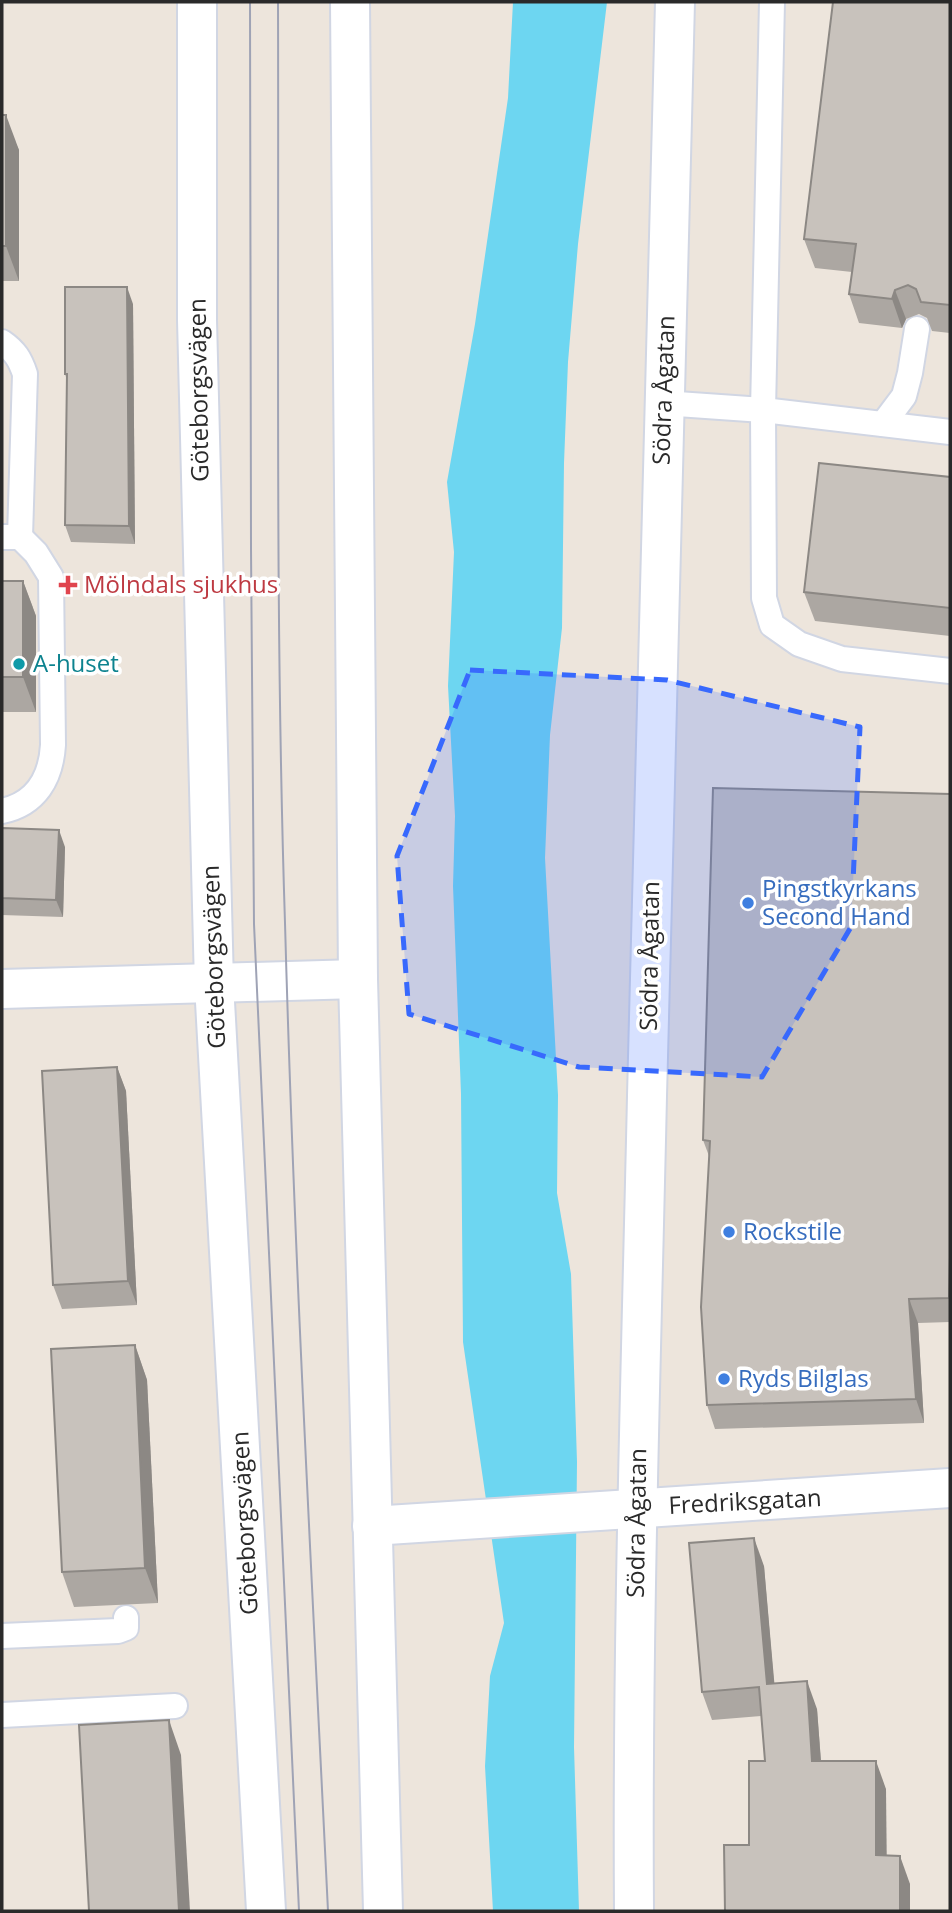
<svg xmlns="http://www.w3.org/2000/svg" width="952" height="1913" font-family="'Open Sans',sans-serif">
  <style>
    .water { fill: #6dd6f1 }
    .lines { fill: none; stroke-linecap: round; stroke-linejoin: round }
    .lane-casing { stroke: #d1d6e3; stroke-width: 28 }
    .street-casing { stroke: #d1d6e3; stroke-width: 42 }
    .secondary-casing { stroke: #d1d6e3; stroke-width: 42 }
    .lane { stroke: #fff; stroke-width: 24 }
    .street { stroke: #fff; stroke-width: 38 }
    .secondary { stroke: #fff; stroke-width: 38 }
    .tram { stroke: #9fa3b5; stroke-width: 2 }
    .wall { fill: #aca7a2 }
    .shaded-wall { fill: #8c8884 }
    .building { fill: #c8c2bc; stroke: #8c8884; stroke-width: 2 }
    .marked { fill: #3869fd; fill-opacity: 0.2; stroke: #3869fd; stroke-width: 5; stroke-dasharray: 14 9; stroke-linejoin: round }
    .health-dot { fill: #e0444e; stroke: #fff; stroke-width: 2.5 }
    .culture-dot { fill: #0f9aa8; stroke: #fff; stroke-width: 2.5 }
    .shop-dot { fill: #3f7fe0; stroke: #fff; stroke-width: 2.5 }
    .labels { text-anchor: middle; stroke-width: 7; stroke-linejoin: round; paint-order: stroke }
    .street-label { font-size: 24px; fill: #2a2a2a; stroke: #fff }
    .health-label { font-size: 24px; fill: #be3a42; stroke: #fff; text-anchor: start }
    .culture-label { font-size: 24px; fill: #0d838f; stroke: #fff; text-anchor: start }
    .shop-label { font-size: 24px; fill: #366cbe; stroke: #fff; text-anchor: start }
  </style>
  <rect width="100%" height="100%" fill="#ede5dc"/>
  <!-- water -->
  <path class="water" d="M 513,2 L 607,2 L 578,244 L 568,362 L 564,463 L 562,628 L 550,735 L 545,858 L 558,1095 L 557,1193 L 571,1274 L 577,1462 L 574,1747 L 579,1911 L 493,1911 L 485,1766 L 490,1676 L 504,1623 L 463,1342 L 461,1094 L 453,886 L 455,816 L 448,686 L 454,552 L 447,482 L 475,324 L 508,98 Z"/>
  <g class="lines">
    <!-- lane casing -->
    <g class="lane-casing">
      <g id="lane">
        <path d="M 772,2 L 763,410 L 764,598 L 772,625 L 799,644 L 842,659 L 950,671"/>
        <path d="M 2,342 C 15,351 20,359 25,374 L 20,537"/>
        <path d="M 663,403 L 763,410 L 950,432"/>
        <path d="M 883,424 L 904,396 L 910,373 L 917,329"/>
        <path d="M 2,537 L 20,537 L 36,553 L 51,577 L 53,745 C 51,778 36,804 2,811"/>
        <path d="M 2,1636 L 118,1631 L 126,1628 L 126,1618"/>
        <path d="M 2,1715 L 175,1706"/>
      </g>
    </g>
    <!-- street casing -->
    <g class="street-casing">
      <g id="street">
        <path d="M 2,989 L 358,979"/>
        <path d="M 372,1526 L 950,1488"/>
        <path d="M 634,1911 C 632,1639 641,1367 647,1096 C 656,731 664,366 675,2"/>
      </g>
    </g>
    <!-- secondary casing -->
    <g class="secondary-casing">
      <g id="secondary">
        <path d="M 197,2 L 197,320 L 214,984 L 266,1911"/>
        <path d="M 350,2 L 358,979 L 383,1911"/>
      </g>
    </g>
    <!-- lane -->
    <use href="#lane" class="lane"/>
    <!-- street -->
    <use href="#street" class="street"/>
    <!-- secondary -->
    <use href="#secondary" class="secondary"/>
    <!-- tram -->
    <g class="tram">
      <path d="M 250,2 L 251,549 L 254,924 L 299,1911"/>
      <path d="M 278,2 C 279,309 275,616 285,923 C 294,1253 312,1582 328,1911"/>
    </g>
  </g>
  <!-- wall -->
  <g class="wall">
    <path d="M 950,2 L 950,333 L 932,331 L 927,318 L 919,314 L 906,319 L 902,328 L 859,323 L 849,294 L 852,272 L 815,268 L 804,239 Z"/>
    <path d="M 2,115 L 19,150 L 19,281 L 2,281 Z"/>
    <path d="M 133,304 L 135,544 L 71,542 L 65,525 L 67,380 L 65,374 Z"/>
    <path d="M 950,477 L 950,636 L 815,621 L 804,592 Z"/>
    <path d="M 2,581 L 23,581 L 36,616 L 36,712 L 2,712 Z"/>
    <path d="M 950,794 L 950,1322 L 918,1323 L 924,1423 L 715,1429 L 707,1405 L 709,1156 L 703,1140 Z"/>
    <path d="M 2,828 L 65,847 L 63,917 L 2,915 Z"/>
    <path d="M 117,1067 L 126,1091 L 137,1305 L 62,1309 L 53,1285 Z"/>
    <path d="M 135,1345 L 147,1380 L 158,1603 L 74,1607 L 62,1572 Z"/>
    <path d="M 764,1566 L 774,1684 L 817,1709 L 821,1761 L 886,1789 L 886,1856 L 910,1884 L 749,1845 L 765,1761 L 761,1716 L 712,1720 L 702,1692 Z"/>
  </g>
  <!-- shaded-wall -->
  <g class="shaded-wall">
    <path d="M 6,115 L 19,150 L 19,281 L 6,246 Z"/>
    <path d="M 127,287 L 133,304 L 135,544 L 129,526 Z"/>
    <path d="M 895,290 L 906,319 L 902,328 L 892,299 Z"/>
    <path d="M 23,581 L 36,616 L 36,712 L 23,677 Z"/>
    <path d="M 59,830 L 65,847 L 63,917 L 56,900 Z"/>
    <path d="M 117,1067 L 126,1091 L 137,1305 L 128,1281 Z"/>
    <path d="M 909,1299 L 918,1323 L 924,1423 L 916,1399 Z"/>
    <path d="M 135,1345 L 147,1380 L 158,1603 L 145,1568 Z"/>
    <path d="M 754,1538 L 764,1566 L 777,1713 L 767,1684 Z"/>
    <path d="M 807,1681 L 817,1709 L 823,1789 L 812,1761 Z"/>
    <path d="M 169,1720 L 181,1755 L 190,1911 L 179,1911 Z"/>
    <path d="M 876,1761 L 886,1789 L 887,1883 L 876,1855 Z"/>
    <path d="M 900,1856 L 910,1884 L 910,1911 L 900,1911 Z"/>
  </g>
  <!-- building -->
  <g class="building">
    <path d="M 833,2 L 950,2 L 950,305 L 921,302 L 916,289 L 908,285 L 895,290 L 892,299 L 849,294 L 856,244 L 804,239 Z"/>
    <rect x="2" y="115" width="4" height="131"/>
    <path d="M 65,287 L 127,287 L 129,526 L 65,525 L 67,374 L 65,374 Z"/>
    <path d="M 819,463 L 950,477 L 950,608 L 804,592 Z"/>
    <rect x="2" y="581" width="21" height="96"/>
    <path d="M 713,788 L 950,794 L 950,1257 L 949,1298 L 909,1299 L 916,1399 L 707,1405 L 701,1307 L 710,1141 L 703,1140 Z"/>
    <path d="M 2,828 L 59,830 L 56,900 L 2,898 Z"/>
    <path d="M 117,1067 L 128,1281 L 53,1285 L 42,1071 Z"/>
    <path d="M 135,1345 L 145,1568 L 62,1572 L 51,1349 Z"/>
    <path d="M 754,1538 L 767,1684 L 807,1681 L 812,1761 L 876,1761 L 876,1855 L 900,1856 L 900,1911 L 725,1911 L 724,1845 L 749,1845 L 749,1761 L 765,1761 L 759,1687 L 702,1692 L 689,1543 Z"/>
    <path d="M 169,1720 L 179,1911 L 89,1911 L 79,1725 Z"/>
  </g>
  <!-- marked area -->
  <path class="marked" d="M 470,670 L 667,680 L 860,727 L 851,927 L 762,1077 L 579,1067 L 409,1014 L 397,856 Z"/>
  <!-- markers -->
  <path class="health-dot" d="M64.5 574.5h7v7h7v7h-7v7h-7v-7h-7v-7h7z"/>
  <circle class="culture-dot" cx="19" cy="664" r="7"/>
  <g class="shop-dot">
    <circle cx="748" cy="903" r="7"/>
    <circle cx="729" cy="1232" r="7"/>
    <circle cx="724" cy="1379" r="7"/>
  </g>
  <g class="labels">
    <!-- street labels -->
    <g class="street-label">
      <text transform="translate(199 390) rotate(-91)" y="8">Göteborgsvägen</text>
      <text transform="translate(664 390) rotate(-88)" y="8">Södra Ågatan</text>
      <text transform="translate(650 956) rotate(-89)" y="8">Södra Ågatan</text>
      <text transform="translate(214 957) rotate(-92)" y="8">Göteborgsvägen</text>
      <text transform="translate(745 1502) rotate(-3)" y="8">Fredriksgatan</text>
      <text transform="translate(245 1523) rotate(-93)" y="8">Göteborgsvägen</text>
      <text transform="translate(637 1523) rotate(-89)" y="8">Södra Ågatan</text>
    </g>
    <!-- health labels -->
    <g class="health-label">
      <text x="84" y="593">Mölndals sjukhus</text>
    </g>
    <!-- culture labels -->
    <g class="culture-label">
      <text x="33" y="672">A-huset</text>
    </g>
    <!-- shop labels -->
    <g class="shop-label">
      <text x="762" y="897">Pingstkyrkans<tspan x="762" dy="28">Second Hand</tspan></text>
      <text x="743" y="1240">Rockstile</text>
      <text x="738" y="1387">Ryds Bilglas</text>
    </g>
  </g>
  <!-- border -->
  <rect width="952" height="1913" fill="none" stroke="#2a2a2a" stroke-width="7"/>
</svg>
